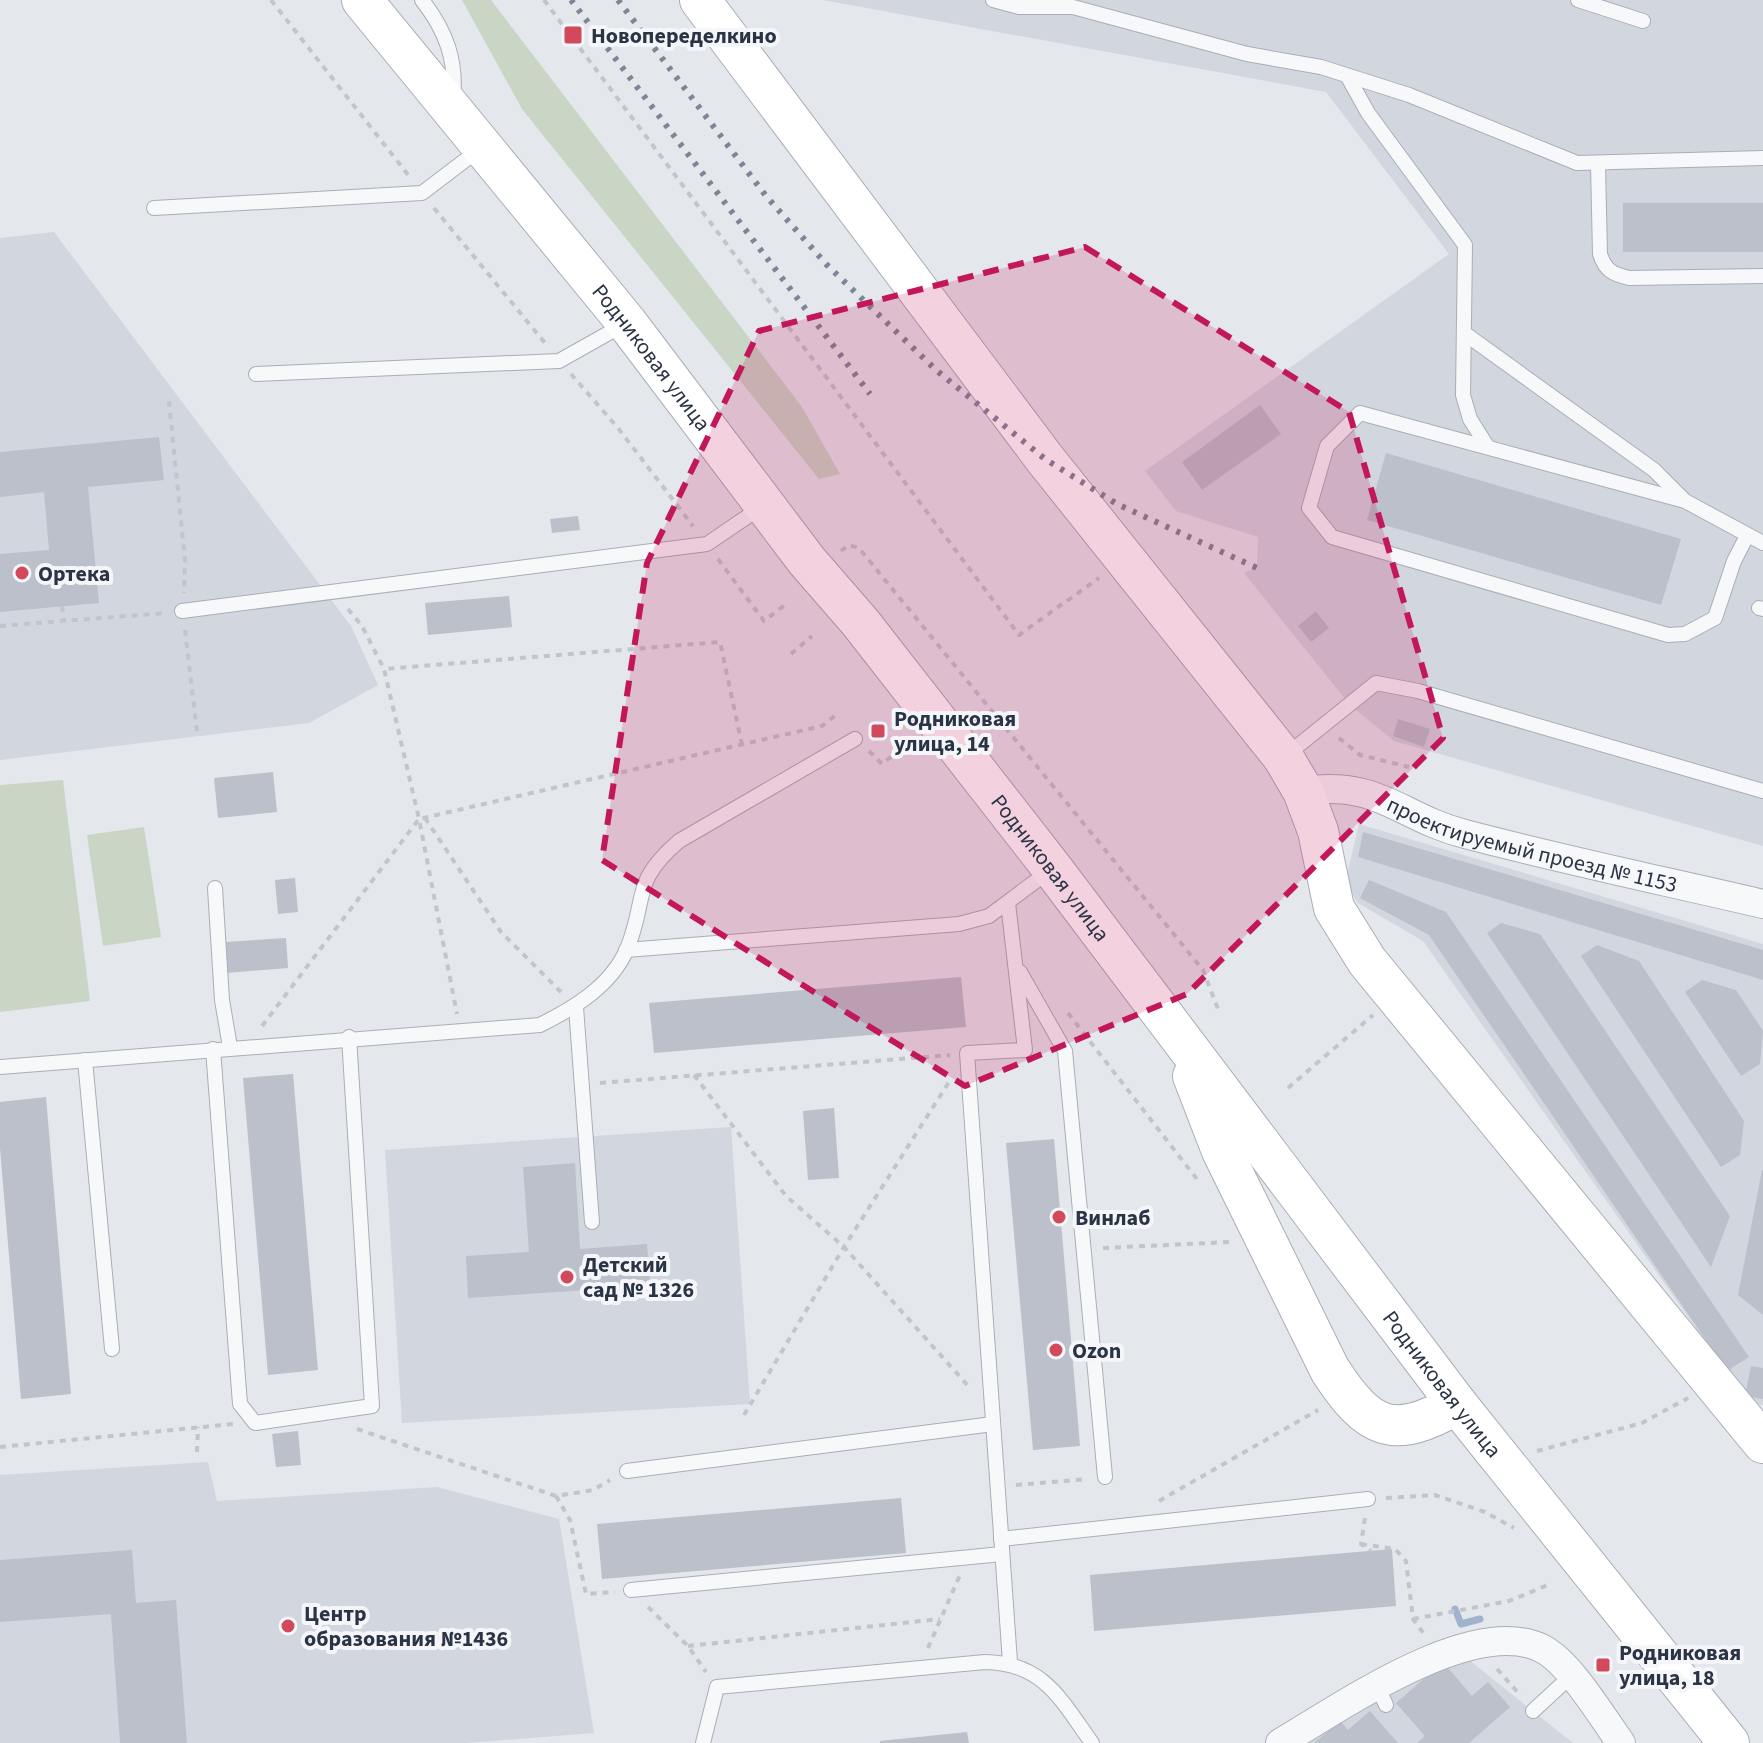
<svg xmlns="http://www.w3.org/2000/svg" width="1763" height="1743" font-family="'Source Sans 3',sans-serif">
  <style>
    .built { fill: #d2d6de }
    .green { fill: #c9d6c5 }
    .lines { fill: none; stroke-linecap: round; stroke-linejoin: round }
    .stream { stroke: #9fb4cc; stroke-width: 7 }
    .building { fill: #bbc0ca }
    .lane-casing { stroke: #a9aeb7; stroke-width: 16 }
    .street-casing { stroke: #a9aeb7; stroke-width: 30 }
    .secondary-casing { stroke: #a9aeb7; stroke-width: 42 }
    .path { stroke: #c2c5cb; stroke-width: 4; stroke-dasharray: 6 6; stroke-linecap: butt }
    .lane { stroke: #f7f8fa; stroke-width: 14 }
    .street { stroke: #f7f8fa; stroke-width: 28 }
    .secondary { stroke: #fff; stroke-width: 40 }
    .rail { stroke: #7d8696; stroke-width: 6; stroke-dasharray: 4 8; stroke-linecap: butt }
    .marked { fill: #c2185b; fill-opacity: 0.2; stroke: #c2185b; stroke-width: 6; stroke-dasharray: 16 10; stroke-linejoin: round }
    .poi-dot { fill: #d1495b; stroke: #f4f6f9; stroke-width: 3 }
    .labels { text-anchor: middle; stroke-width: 8; stroke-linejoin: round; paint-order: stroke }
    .poi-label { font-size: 22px; font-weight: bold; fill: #2b3445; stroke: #f4f6f9; text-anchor: start }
    .street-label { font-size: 22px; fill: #2b3445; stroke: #f4f6f9 }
  </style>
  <rect width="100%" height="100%" fill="#e4e7ec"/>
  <!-- built -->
  <g class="built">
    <path d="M 823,0 L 1763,0 L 1763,846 L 1394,741 L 1350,705 L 1244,573 L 1257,567 L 1258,537 L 1176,511 L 1145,471 L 1449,254 L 1326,92 Z"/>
    <path d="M 54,232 L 351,626 L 378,685 L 309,723 L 0,760 L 0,238 Z"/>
    <path d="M 1359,824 L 1763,944 L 1763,1405 L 1749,1403 L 1423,941 L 1358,903 L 1345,883 Z"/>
    <path d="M 731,1127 L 750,1404 L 402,1423 L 385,1150 Z"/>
    <path d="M 208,1462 L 217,1501 L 437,1487 L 559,1519 L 594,1733 L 467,1743 L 0,1743 L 0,1475 Z"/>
    <path d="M 1454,1648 L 1573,1743 L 1284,1743 Z"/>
  </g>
  <!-- green -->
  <g class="green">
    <path d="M 462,0 L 491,0 L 802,407 L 840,474 L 819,479 L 522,109 Z"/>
    <path d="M 63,780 L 90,1001 L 0,1012 L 0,785 Z"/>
    <path d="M 144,827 L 161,937 L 103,946 L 87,835 Z"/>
  </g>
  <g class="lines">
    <!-- stream -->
    <path class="stream" d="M 1455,1609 L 1461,1624 L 1480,1619"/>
  </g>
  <!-- building -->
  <g class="building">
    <rect x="1623" y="203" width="140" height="49"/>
    <path d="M 1260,405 L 1281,434 L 1202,490 L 1182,462 Z"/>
    <path d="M 159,437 L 164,480 L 88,487 L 99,603 L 0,612 L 0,554 L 49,550 L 44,492 L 0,497 L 0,452 Z"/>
    <path d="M 1386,453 L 1681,539 L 1661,605 L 1367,520 Z"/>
    <path d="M 578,516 L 580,530 L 552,533 L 550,519 Z"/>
    <path d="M 509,596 L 512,627 L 428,635 L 425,603 Z"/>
    <path d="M 1316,611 L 1329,628 L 1311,642 L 1298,626 Z"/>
    <path d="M 1398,719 L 1430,729 L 1424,747 L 1393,736 Z"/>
    <path d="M 273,772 L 277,812 L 218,818 L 214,778 Z"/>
    <path d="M 1363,832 L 1763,950 L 1763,980 L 1358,857 Z"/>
    <path d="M 295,878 L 298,912 L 278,914 L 275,880 Z"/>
    <path d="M 1369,880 L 1446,912 L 1749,1357 L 1727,1371 L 1429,935 L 1360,898 Z"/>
    <path d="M 1501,923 L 1540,934 L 1730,1216 L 1711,1267 L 1487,933 Z"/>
    <path d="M 286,938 L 288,968 L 227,973 L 225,942 Z"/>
    <path d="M 1597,945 L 1639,961 L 1744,1121 L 1740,1155 L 1721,1167 L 1581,956 Z"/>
    <path d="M 961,977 L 966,1027 L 654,1053 L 649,1003 Z"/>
    <path d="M 1702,980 L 1736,990 L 1763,1031 L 1760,1064 L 1741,1076 L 1685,992 Z"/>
    <path d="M 293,1074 L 318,1370 L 268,1375 L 243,1078 Z"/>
    <path d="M 46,1097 L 71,1394 L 21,1399 L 0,1148 L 0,1102 Z"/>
    <path d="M 834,1108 L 839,1178 L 808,1180 L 803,1111 Z"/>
    <path d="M 1054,1139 L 1080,1446 L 1033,1450 L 1006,1143 Z"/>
    <path d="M 575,1163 L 580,1249 L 647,1244 L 650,1286 L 468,1298 L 466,1256 L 529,1252 L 523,1167 Z"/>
    <path d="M 1762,1170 L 1763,1170 L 1763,1315 L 1738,1295 Z"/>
    <path d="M 1751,1366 L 1763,1368 L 1763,1399 L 1745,1396 Z"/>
    <path d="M 298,1431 L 301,1465 L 276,1467 L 272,1434 Z"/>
    <path d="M 901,1498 L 906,1553 L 602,1579 L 597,1524 Z"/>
    <path d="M 1392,1549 L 1396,1606 L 1094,1631 L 1090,1575 Z"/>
    <path d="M 132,1550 L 136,1603 L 176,1600 L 187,1743 L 120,1743 L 111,1614 L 0,1622 L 0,1560 Z"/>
    <path d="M 1443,1662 L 1472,1696 L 1488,1682 L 1510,1707 L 1469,1743 L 1417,1743 L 1425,1736 L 1396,1703 Z"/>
    <path d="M 1370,1711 L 1398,1743 L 1314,1743 L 1340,1721 L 1348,1730 Z"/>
    <path d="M 967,1732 L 969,1743 L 880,1743 L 880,1741 Z"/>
  </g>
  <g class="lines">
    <!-- lane casing -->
    <g class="lane-casing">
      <g id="lane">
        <path d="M 422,0 C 446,31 457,60 453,99"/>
        <path d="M 993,0 L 1019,7 L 1073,7 L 1247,54 L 1321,67 L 1409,95 L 1577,163 L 1763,158"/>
        <path d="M 1578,0 L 1643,21"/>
        <path d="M 1348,77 L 1368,113 L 1465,245 L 1463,395 L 1470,419 L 1487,446"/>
        <path d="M 1598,165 L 1600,254 C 1605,270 1612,274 1629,278 L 1763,276"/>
        <path d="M 154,208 L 422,193 L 480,149"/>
        <path d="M 1464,333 L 1654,470 L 1683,499"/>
        <path d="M 256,374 L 559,361 L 623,325"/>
        <path d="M 1747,536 L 1734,561 L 1715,618 L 1685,634 L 1668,635 L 1332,537 L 1309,508 L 1327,446 L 1360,413 L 1685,501 L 1763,543"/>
        <path d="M 1759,608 L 1763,609"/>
        <path d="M 182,611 L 707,544 L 763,506"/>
        <path d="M 1284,757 L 1376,683 L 1418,691 L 1763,791"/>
        <path d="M 215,888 L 222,1000 L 230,1047"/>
        <path d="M 1008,903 L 1025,1050 L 967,1053 L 1010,1662"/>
        <path d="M 626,950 L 959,924 L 989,916 L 1052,869"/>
        <path d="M 1020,972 L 1065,1051 L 1105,1477"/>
        <path d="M 576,1007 L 592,1222"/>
        <path d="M 213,1049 L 240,1404 L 255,1423 L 372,1406 L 349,1037"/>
        <path d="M 85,1060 L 112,1349"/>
        <path d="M 0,1067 L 540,1025 C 574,1008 611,986 627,949 C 648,898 630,883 679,841 L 855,739"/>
        <path d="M 627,1471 L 993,1424"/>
        <path d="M 1001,1539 L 1368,1499"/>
        <path d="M 631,1590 L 1002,1554"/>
        <path d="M 1378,1688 L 1386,1705"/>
        <path d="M 1533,1711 L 1571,1676"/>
        <path d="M 703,1743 L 717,1687 L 985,1662 C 1044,1663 1061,1700 1092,1743"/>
      </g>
    </g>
    <!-- street casing -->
    <g class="street-casing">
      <g id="street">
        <path id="s1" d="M 1303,791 C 1380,780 1399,817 1465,834 C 1564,860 1664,881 1763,904"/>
        <path d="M 1280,1743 C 1340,1708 1474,1613 1543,1649 C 1571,1664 1602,1717 1621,1743"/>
      </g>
    </g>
    <!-- secondary casing -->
    <g class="secondary-casing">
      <g id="secondary">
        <path id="s2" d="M 362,0 L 627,323 L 807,561 L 860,622 L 1052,868 L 1457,1404 L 1729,1743"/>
        <path d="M 700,0 L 1045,459 L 1283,757 L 1303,791 L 1318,831 L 1334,908 L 1367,961 L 1763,1443"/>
        <path d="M 1193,1076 L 1222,1151 L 1330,1370 C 1369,1430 1393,1441 1457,1404"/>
      </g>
    </g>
    <!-- path -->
    <g class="path">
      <path d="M 271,0 L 409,176"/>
      <path d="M 544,0 L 1019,635 L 1099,578"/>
      <path d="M 434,208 L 545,343"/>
      <path d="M 571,374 L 618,428 L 693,526"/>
      <path d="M 169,401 L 185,561 L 184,593"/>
      <path d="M 841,551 L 849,545 L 859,548 L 1203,970 L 1218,1009"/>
      <path d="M 718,559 L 764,621 L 786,604"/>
      <path d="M 62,606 L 64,621"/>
      <path d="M 348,609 L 362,626 L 384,669"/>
      <path d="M 0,626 L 165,613"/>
      <path d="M 185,630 L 197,731"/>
      <path d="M 791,654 L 812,636"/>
      <path d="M 1339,738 L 1360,755 L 1409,767"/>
      <path d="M 742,745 L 720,642 L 384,669 L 419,819 L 822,726 L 838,713"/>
      <path d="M 869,751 L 882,764 L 901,749"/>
      <path d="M 425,818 L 501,932 L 561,992"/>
      <path d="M 1068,1013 L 1200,1183"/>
      <path d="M 262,1026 L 419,819 L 457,1014"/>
      <path d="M 694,1075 L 786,1196 L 844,1247 L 970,1388"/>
      <path d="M 600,1083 L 950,1055"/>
      <path d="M 1288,1088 L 1373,1015"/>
      <path d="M 1103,1248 L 1230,1242"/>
      <path d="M 744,1415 L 844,1247 L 949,1082"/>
      <path d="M 357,1429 L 556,1496 L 593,1490 L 610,1480"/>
      <path d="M 0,1447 L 233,1424"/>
      <path d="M 1537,1451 L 1642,1423 L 1688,1398"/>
      <path d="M 197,1452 L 198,1427"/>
      <path d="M 1016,1485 L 1087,1479"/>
      <path d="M 556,1496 L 570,1520 L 586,1594 L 615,1592"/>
      <path d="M 1386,1498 L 1435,1495 L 1485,1512 L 1514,1528"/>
      <path d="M 1159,1501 L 1318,1410"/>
      <path d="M 1365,1518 L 1361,1544 L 1371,1551"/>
      <path d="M 1361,1544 L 1395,1549 L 1406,1561 L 1413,1619 L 1424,1634"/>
      <path d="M 648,1607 L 688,1646 L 706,1672"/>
      <path d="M 1413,1619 L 1509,1601 L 1548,1585"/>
      <path d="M 688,1646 L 940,1619"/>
      <path d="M 928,1648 L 960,1575"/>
      <path d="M 1497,1669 L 1521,1696"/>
    </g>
    <!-- lane -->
    <use href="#lane" class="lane"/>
    <!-- street -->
    <use href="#street" class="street"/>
    <!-- secondary -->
    <use href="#secondary" class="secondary"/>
    <!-- rail -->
    <g class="rail">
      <path d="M 571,0 L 870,394"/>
      <path d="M 618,0 L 766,196 L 827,265 L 936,370 L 1045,459 L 1117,504 L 1257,568"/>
    </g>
  </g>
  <!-- marked area -->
  <path class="marked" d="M 1085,247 L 1349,412 L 1443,738 L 1187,994 L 965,1086 L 602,860 L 647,563 L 759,331 Z"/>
  <!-- markers -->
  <g class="poi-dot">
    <rect x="563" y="25" width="20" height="20" rx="4"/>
    <circle cx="22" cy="573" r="8"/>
    <rect x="870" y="723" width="16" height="16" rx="4"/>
    <circle cx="1059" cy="1217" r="8"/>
    <circle cx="567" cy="1277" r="8"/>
    <circle cx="1056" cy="1350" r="8"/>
    <circle cx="288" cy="1626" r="8"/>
    <rect x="1595" y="1657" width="16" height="16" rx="4"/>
  </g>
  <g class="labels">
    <!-- poi labels -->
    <g class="poi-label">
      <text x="591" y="43">Новопеределкино</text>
      <text x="38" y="581">Ортека</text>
      <text x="894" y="726">Родниковая<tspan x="894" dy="25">улица, 14</tspan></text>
      <text x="1075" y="1225">Винлаб</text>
      <text x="583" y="1272">Детский<tspan x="583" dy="25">сад № 1326</tspan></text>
      <text x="1072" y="1358">Ozon</text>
      <text x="304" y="1621">Центр<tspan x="304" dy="25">образования №1436</tspan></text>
      <text x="1619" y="1660">Родниковая<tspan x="1619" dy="25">улица, 18</tspan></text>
    </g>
    <!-- street labels -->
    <g class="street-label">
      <text dy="8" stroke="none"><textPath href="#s2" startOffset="460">Родниковая улица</textPath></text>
      <text dy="8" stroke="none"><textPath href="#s1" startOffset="238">проектируемый проезд № 1153</textPath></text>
      <text dy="8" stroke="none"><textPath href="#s2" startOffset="1108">Родниковая улица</textPath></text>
      <text dy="8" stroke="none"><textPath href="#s2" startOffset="1756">Родниковая улица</textPath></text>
    </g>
  </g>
</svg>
